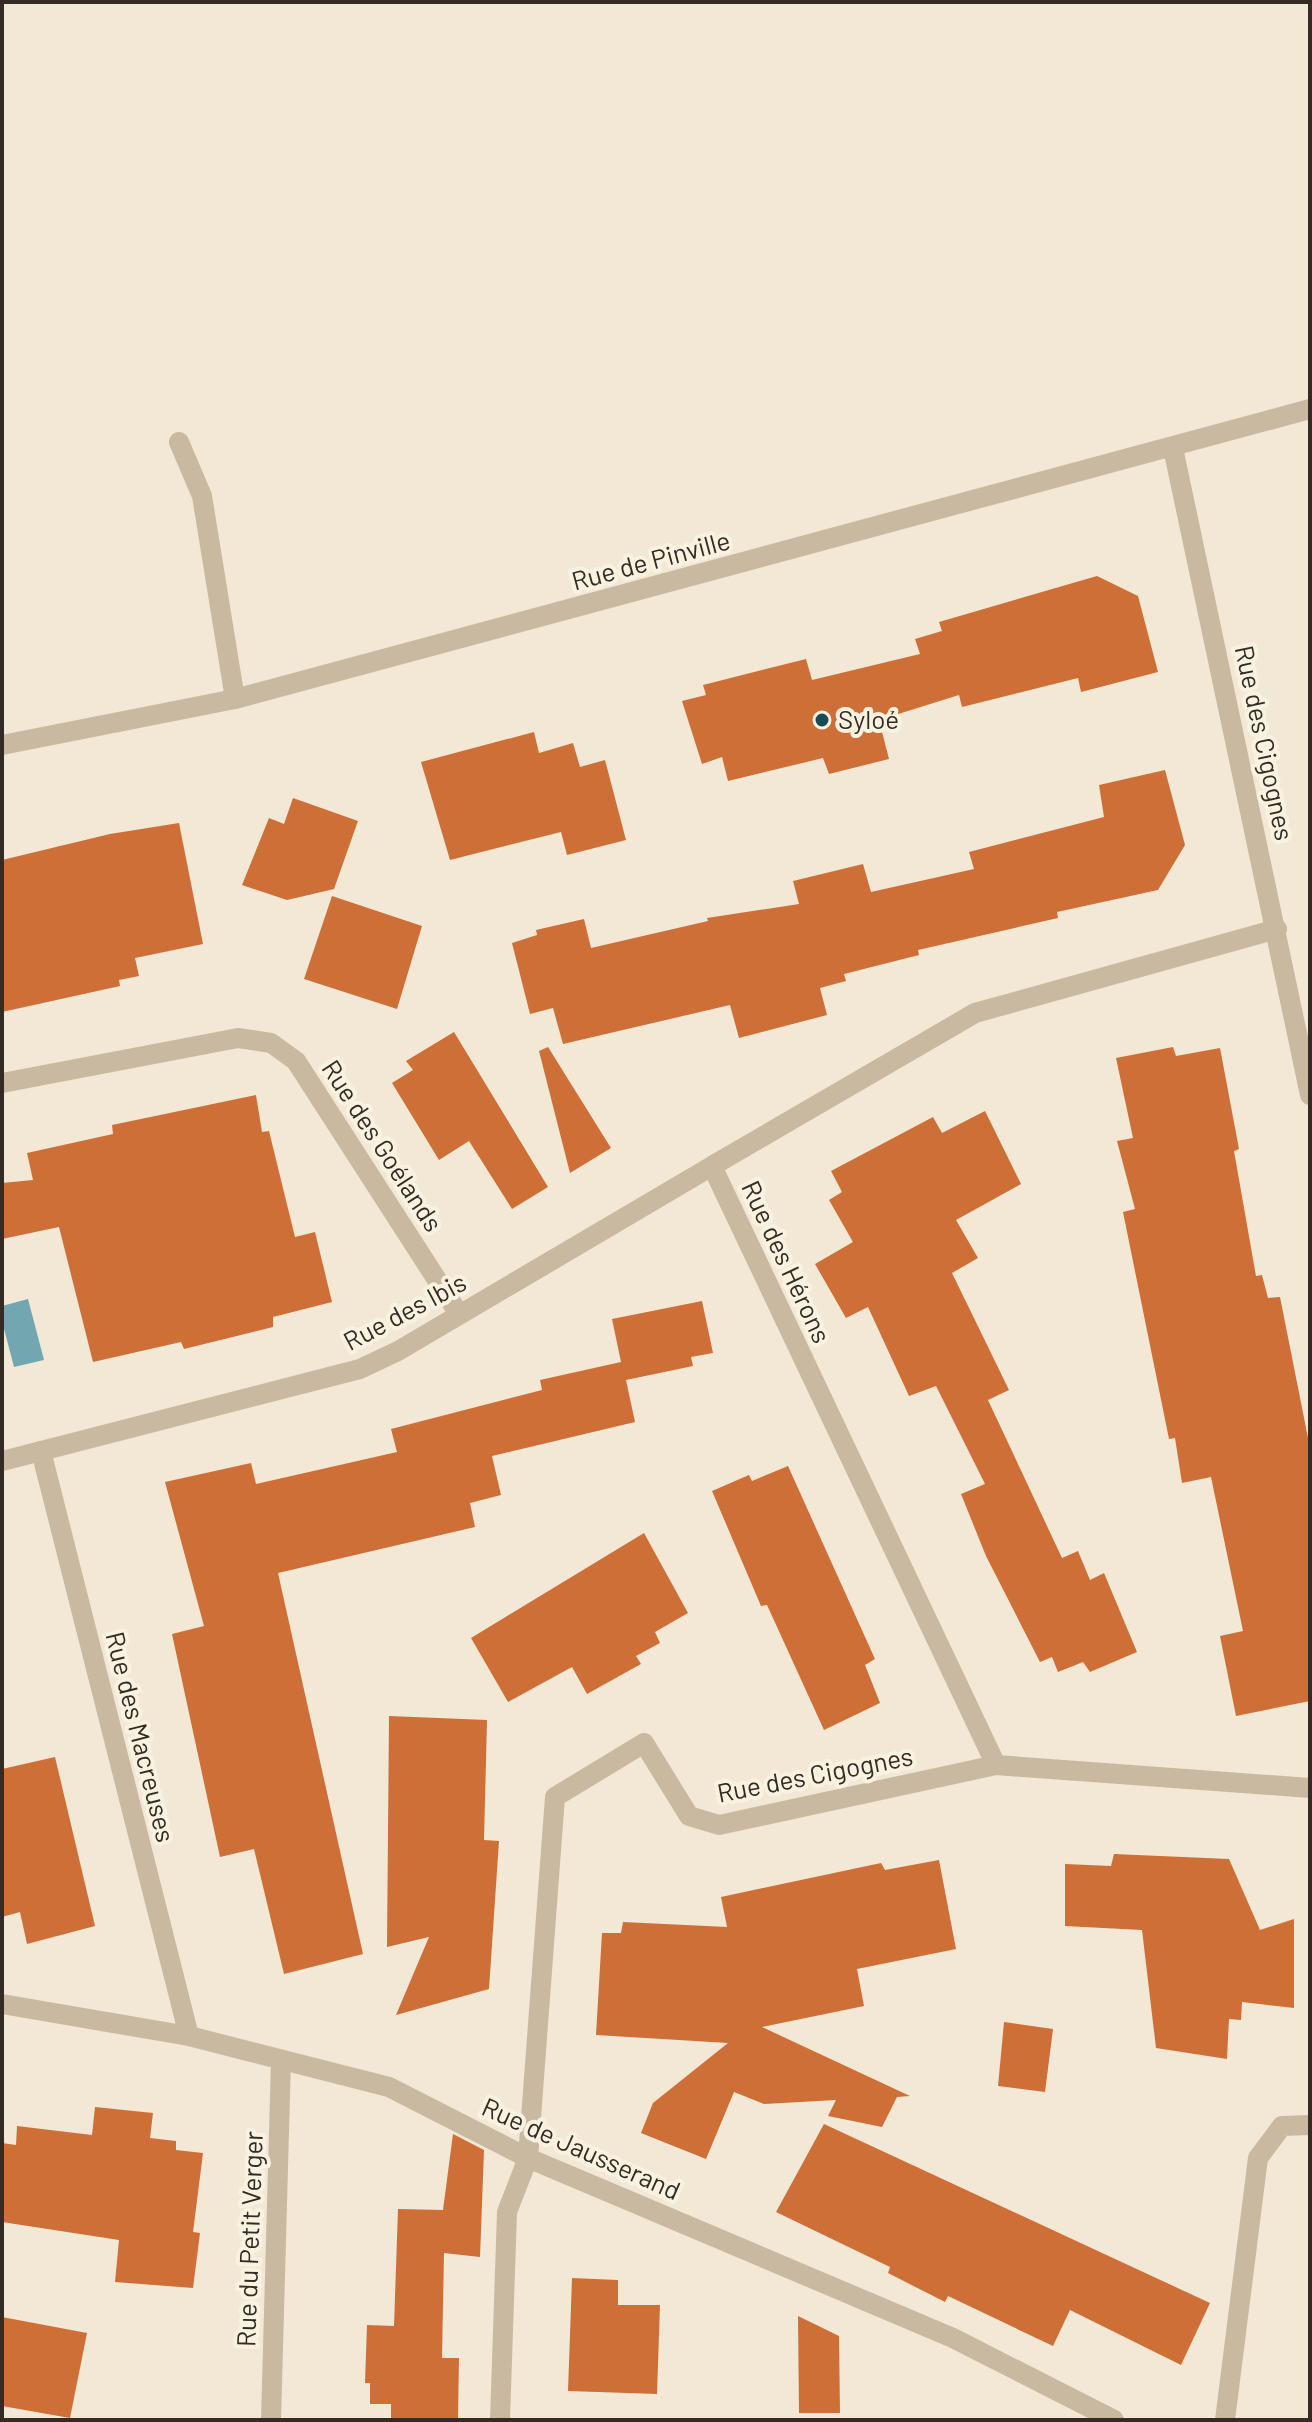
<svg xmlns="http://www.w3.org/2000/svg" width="1312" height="2422" font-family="Barlow,sans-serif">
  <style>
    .water { fill: #72a6b0 }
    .building { fill: #ce6f37 }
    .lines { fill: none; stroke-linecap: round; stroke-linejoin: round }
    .service { stroke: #cab9a1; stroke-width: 20 }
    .minor { stroke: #cab9a1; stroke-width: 20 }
    .poi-dot { fill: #184b57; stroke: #faf2e1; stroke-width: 3 }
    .labels { text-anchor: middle; stroke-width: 8; stroke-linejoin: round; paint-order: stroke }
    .street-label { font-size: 26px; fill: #342b24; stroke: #faf2e1 }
    .poi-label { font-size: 26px; fill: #342b24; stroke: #faf2e1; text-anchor: start }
  </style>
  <rect width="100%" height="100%" fill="#f2e8d5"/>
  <!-- water -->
  <path class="water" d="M 28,1299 L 44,1360 L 14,1367 L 2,1321 L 2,1306 Z"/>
  <!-- building -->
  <g class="building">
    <path d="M 1097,576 L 1138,596 L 1158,672 L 1081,692 L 1078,678 L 962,707 L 959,695 L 879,720 L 889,759 L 829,774 L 823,758 L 728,781 L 722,757 L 702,764 L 682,701 L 706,695 L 703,685 L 806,659 L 812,680 L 920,654 L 915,639 L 942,631 L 939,622 Z"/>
    <path d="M 534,732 L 539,753 L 573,743 L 580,767 L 605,760 L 626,840 L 567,855 L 561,832 L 450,860 L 421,762 Z"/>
    <path d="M 1165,770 L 1185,845 L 1158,890 L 1057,912 L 1058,918 L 918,950 L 919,955 L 844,974 L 846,981 L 820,988 L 827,1015 L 739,1038 L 730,1005 L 563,1044 L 553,1008 L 530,1014 L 512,943 L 537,935 L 536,930 L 584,919 L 591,948 L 708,921 L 707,918 L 799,904 L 793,881 L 863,864 L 871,892 L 974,869 L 969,852 L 1104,817 L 1099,785 Z"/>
    <path d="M 293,798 L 358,821 L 334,889 L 287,900 L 242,885 L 269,818 L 284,824 Z"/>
    <path d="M 179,823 L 203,944 L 135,958 L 139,976 L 119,980 L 120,986 L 2,1012 L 2,860 L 110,834 Z"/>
    <path d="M 332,896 L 422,926 L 397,1009 L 304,979 Z"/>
    <path d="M 454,1032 L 548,1187 L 512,1209 L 469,1141 L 439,1160 L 392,1083 L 413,1070 L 406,1061 Z"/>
    <path d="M 548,1047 L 611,1148 L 570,1173 L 539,1051 Z"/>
    <path d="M 1173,1047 L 1176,1056 L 1220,1048 L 1239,1149 L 1234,1151 L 1256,1276 L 1262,1275 L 1268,1298 L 1280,1297 L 1310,1448 L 1310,1701 L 1236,1716 L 1220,1636 L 1243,1631 L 1211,1477 L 1182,1483 L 1175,1438 L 1169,1439 L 1123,1212 L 1135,1209 L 1117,1141 L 1133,1138 L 1116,1058 Z"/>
    <path d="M 256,1095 L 262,1132 L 269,1131 L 295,1237 L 315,1232 L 332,1302 L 273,1317 L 273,1327 L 184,1349 L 181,1342 L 93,1362 L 59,1227 L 2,1239 L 2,1183 L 33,1180 L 27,1153 L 113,1134 L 112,1125 Z"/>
    <path d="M 985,1111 L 1021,1184 L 956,1220 L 978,1258 L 952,1273 L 1009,1390 L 988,1400 L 1062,1558 L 1078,1551 L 1090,1580 L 1104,1573 L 1137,1652 L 1090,1672 L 1083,1662 L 1058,1672 L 1052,1657 L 1040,1662 L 986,1556 L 961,1494 L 985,1484 L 936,1386 L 909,1396 L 868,1307 L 846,1318 L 815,1264 L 853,1242 L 829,1200 L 842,1192 L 831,1171 L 933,1117 L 942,1133 Z"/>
    <path d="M 702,1301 L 713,1353 L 691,1357 L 693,1366 L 626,1380 L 635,1422 L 492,1456 L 501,1495 L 470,1503 L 475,1527 L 278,1573 L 363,1954 L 284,1974 L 254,1849 L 220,1857 L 172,1634 L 204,1626 L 165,1482 L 251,1463 L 256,1484 L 397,1452 L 391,1429 L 542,1390 L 540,1380 L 621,1362 L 612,1319 Z"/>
    <path d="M 788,1466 L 875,1659 L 865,1665 L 880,1703 L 824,1730 L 767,1605 L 761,1606 L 712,1491 L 749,1475 L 752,1481 Z"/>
    <path d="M 644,1533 L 688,1613 L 655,1632 L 660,1643 L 636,1656 L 641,1664 L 587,1694 L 572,1667 L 508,1702 L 471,1638 Z"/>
    <path d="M 389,1716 L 487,1720 L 484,1840 L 499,1841 L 489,1989 L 396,2015 L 429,1937 L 387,1947 Z"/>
    <path d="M 55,1757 L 95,1926 L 27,1944 L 20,1912 L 2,1917 L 2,1769 Z"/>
    <path d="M 1114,1854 L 1229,1859 L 1260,1930 L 1294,1919 L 1294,2008 L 1242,2002 L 1241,2020 L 1229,2019 L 1227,2059 L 1156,2048 L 1142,1930 L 1065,1926 L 1065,1864 L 1111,1866 Z"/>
    <path d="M 939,1860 L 956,1949 L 857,1969 L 864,2006 L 762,2027 L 910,2096 L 897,2097 L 882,2127 L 828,2116 L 836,2100 L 764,2104 L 734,2092 L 706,2159 L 641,2133 L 653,2103 L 728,2043 L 596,2035 L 602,1933 L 621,1933 L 623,1922 L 727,1927 L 721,1897 L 881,1863 L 885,1870 Z"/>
    <path d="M 1004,2022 L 1053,2029 L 1045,2092 L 998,2086 Z"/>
    <path d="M 95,2107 L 153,2113 L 150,2138 L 176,2141 L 176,2150 L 203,2153 L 193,2232 L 200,2233 L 193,2288 L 115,2282 L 119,2240 L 2,2222 L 2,2143 L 16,2145 L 17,2126 L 92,2135 Z"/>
    <path d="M 824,2124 L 1210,2303 L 1181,2365 L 1070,2310 L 1053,2346 L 948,2296 L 945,2302 L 888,2273 L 890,2267 L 776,2212 Z"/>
    <path d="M 453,2134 L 484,2150 L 480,2257 L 444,2253 L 442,2358 L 459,2358 L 458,2418 L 391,2420 L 391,2404 L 370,2404 L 370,2383 L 365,2383 L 367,2325 L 394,2326 L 398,2209 L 443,2210 Z"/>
    <path d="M 572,2278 L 618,2280 L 618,2305 L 660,2305 L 657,2394 L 568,2391 Z"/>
    <path d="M 798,2316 L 839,2336 L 840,2413 L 799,2413 Z"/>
    <path d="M 2,2317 L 87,2333 L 70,2418 L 2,2406 Z"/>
  </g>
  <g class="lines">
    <!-- service -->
    <g class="service">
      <path d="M 179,442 L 202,496 L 235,699"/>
      <path d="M 1225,2420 L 1258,2158 L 1282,2126 L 1310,2125"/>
    </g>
    <!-- minor -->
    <g class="minor">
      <path d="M 1173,448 L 1310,1095"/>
      <path d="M 2,745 L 235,699 L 1310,409"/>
      <path d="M 2,1083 L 238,1038 L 271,1043 L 296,1061 L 459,1314"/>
      <path d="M 41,1451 L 189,2036"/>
      <path d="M 2,1461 L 360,1369 L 398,1351 L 712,1166"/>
      <path d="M 996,1765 L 712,1166 L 975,1013 L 1277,929"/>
      <path d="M 2,2004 L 189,2036 L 389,2087 L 528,2158 L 953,2338 L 1114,2420"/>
      <path d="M 271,2420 L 281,2060"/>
      <path d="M 500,2420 L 507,2212 L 528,2158 L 555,1797 L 644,1743 L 689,1816 L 719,1825 L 996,1765 L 1310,1788"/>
    </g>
  </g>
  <!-- markers -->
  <circle class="poi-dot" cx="822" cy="720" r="8"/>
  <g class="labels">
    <!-- street labels -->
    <g class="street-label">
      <text transform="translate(651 561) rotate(-15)" y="9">Rue de Pinville</text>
      <text transform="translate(1264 743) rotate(78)" y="9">Rue des Cigognes</text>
      <text transform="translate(382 1146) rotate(57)" y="9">Rue des Goélands</text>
      <text transform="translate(786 1262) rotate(65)" y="9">Rue des Hérons</text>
      <text transform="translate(405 1312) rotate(-28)" y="9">Rue des Ibis</text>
      <text transform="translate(140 1737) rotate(76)" y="9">Rue des Macreuses</text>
      <text transform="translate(815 1775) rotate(-11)" y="9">Rue des Cigognes</text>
      <text transform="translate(581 2149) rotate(24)" y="9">Rue de Jausserand</text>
      <text transform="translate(250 2239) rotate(-88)" y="9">Rue du Petit Verger</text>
    </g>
    <!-- poi labels -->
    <g class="poi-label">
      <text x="838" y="729">Syloé</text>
    </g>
  </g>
  <!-- border -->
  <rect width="1312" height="2422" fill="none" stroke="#342b24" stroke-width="8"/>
</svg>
